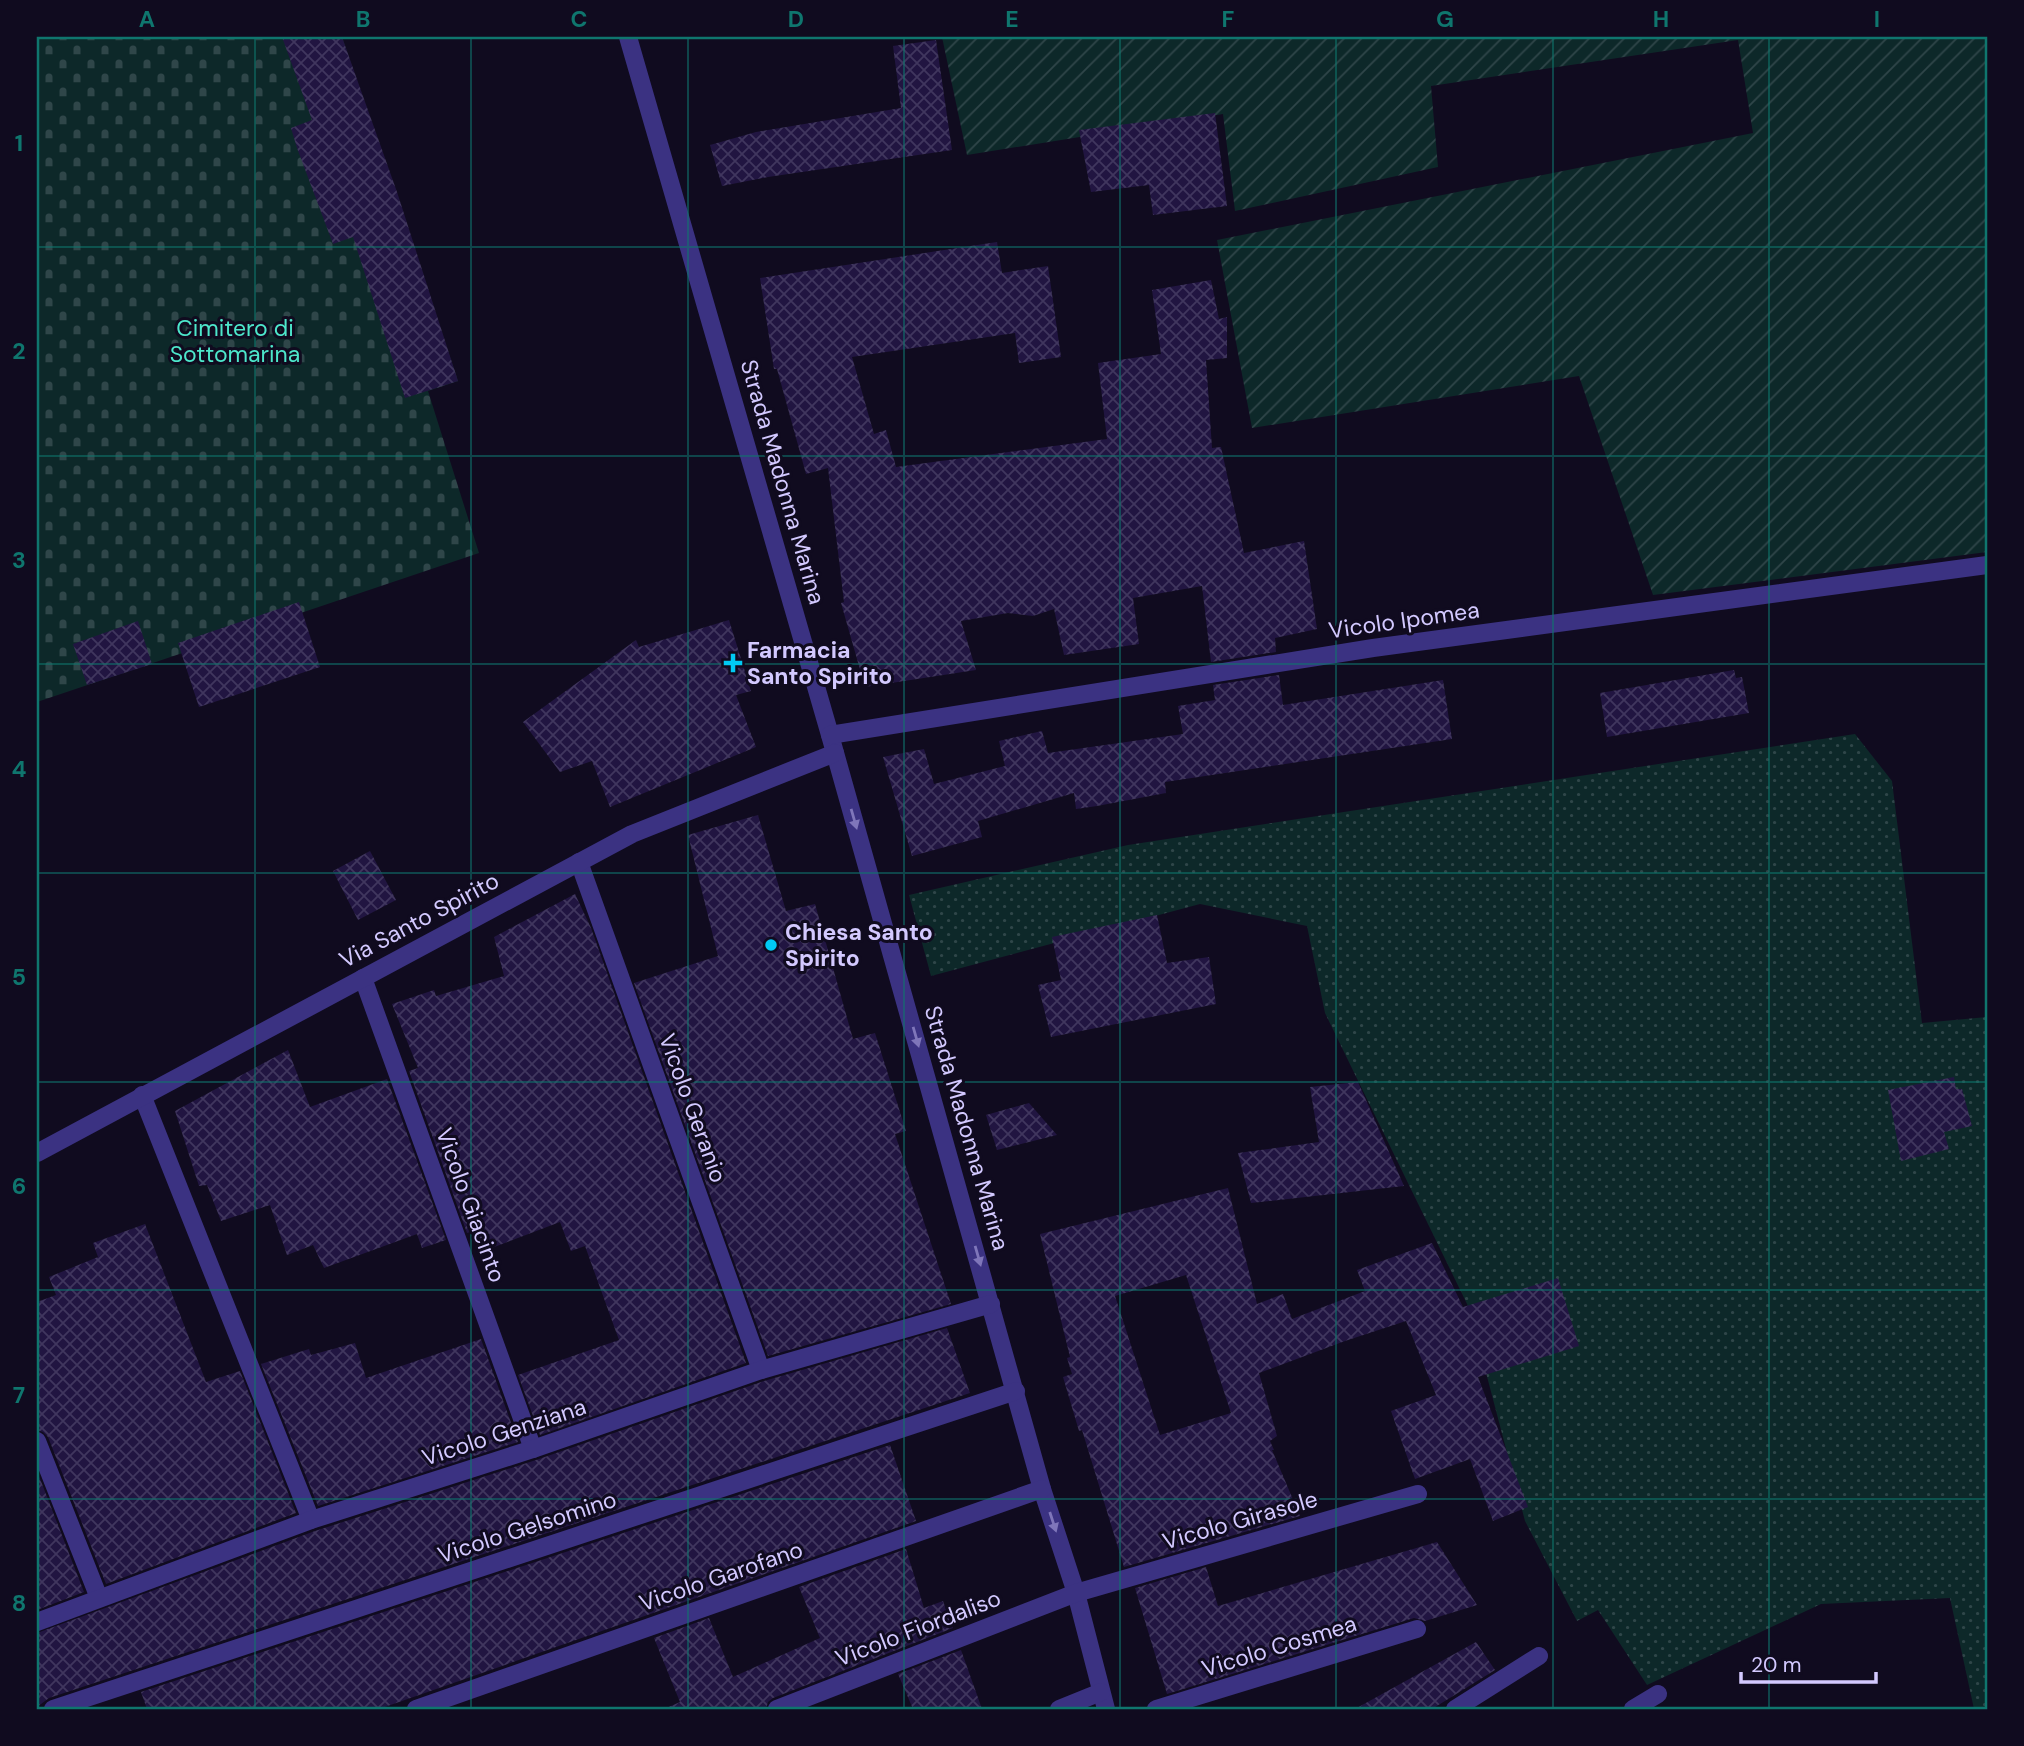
<svg xmlns="http://www.w3.org/2000/svg" width="2024" height="1746" font-family="'DM Sans',sans-serif">
  <style>
    .grass { fill: url(#grass-dots) }
    .cemetery { fill: url(#cemetery-stones) }
    .garden { fill: url(#garden-furrows) }
    .building { fill: url(#building-cross-hatch); fill-rule: evenodd }
    .lines { fill: none; stroke-linecap: round; stroke-linejoin: round }
    .minor { stroke: #3b3282; stroke-width: 18 }
    .oneway { fill: #7f76ba }
    .grid { fill: none; stroke: #0f766e; stroke-width: 2; stroke-opacity: 0.55 }
    .poi-dot { fill: #00caf4; stroke: #100b1f; stroke-width: 2.5 }
    .labels { text-anchor: middle; stroke-width: 6; stroke-linejoin: round; paint-order: stroke }
    .park-label { font-size: 23px; fill: #4de7cb; stroke: #100b1f }
    .street-label { font-size: 23px; fill: #d3c9ff; stroke: #100b1f }
    .poi-label { font-size: 23px; font-weight: bold; fill: #d3c9ff; stroke: #100b1f; text-anchor: start }
    .neatline { fill: none; stroke: #0f766e; stroke-width: 2.5 }
    .grid-label { font-size: 23px; text-anchor: middle; font-weight: bold; fill: #0f766e }
  </style>
  <defs>
    <pattern id="grass-dots" width="8" height="8" patternUnits="userSpaceOnUse" patternTransform="scale(1.75)"><rect width="8" height="8" fill="#0d2829"/><path d="M2 2h.1M6 6h.1" fill="none" stroke="#2f4649" stroke-width="1.8" stroke-linecap="round"/></pattern>
    <pattern id="cemetery-stones" width="16" height="16" patternUnits="userSpaceOnUse" patternTransform="scale(1.75)"><rect width="16" height="16" fill="#0d2829"/><path d="M2 7V4a2 2 0 0 1 4 0v3zM10 15v-3a2 2 0 0 1 4 0v3z" fill="#2f4649"/></pattern>
    <pattern id="garden-furrows" width="10" height="10" patternUnits="userSpaceOnUse" patternTransform="scale(1.75)"><rect width="10" height="10" fill="#0d2829"/><path d="M-1 1l2-2M0 10L10 0M9 11l2-2" fill="none" stroke="#2f4649"/></pattern>
    <pattern id="building-cross-hatch" width="8" height="8" patternUnits="userSpaceOnUse" patternTransform="scale(1.75)"><rect width="8" height="8" fill="#211541"/><path d="M0 0l8 8M0 8l8-8" fill="none" stroke="#40365e"/></pattern>
  </defs>
  <rect width="100%" height="100%" fill="#100b1f"/>
  <!-- grass -->
  <path class="grass" d="M 1855,734 L 1892,781 L 1922,1023 L 1987,1017 L 1987,1709 L 1974,1709 L 1950,1598 L 1821,1604 L 1647,1685 L 1598,1610 L 1577,1621 L 1525,1521 L 1469,1308 L 1325,1013 L 1307,926 L 1200,904 L 931,976 L 909,895 L 1128,845 Z"/>
  <!-- cemetery -->
  <path class="cemetery" d="M 37,37 L 342,37 L 458,381 L 428,391 L 479,553 L 37,702 Z"/>
  <!-- garden -->
  <path class="garden" d="M 942,37 L 1987,37 L 1987,552 L 1653,595 L 1579,376 L 1252,428 L 1217,240 L 1753,133 L 1738,40 L 1431,86 L 1438,167 L 1235,211 L 1223,114 L 967,155 Z"/>
  <!-- building -->
  <g class="building">
    <path d="M 282,37 L 342,37 L 397,192 L 458,381 L 405,398 L 353,237 L 333,244 L 297,148 L 291,128 L 312,120 Z"/>
    <path d="M 936,40 L 952,150 L 768,177 L 722,186 L 710,145 L 756,132 L 901,108 L 893,46 Z"/>
    <path d="M 1215,113 L 1227,206 L 1153,215 L 1149,185 L 1091,192 L 1079,130 Z"/>
    <path d="M 997,242 L 1002,273 L 1048,266 L 1061,357 L 1019,363 L 1015,333 L 852,357 L 874,434 L 886,430 L 896,467 L 1107,439 L 1098,363 L 1161,354 L 1152,290 L 1211,280 L 1219,319 L 1227,317 L 1227,358 L 1206,360 L 1212,448 L 1221,447 L 1244,553 L 1304,541 L 1317,629 L 1275,638 L 1276,652 L 1211,662 L 1202,586 L 1133,598 L 1139,644 L 1064,655 L 1054,609 L 1033,616 L 1008,613 L 961,621 L 976,670 L 865,687 L 841,603 L 844,602 L 828,468 L 806,474 L 777,369 L 774,369 L 760,278 Z"/>
    <path d="M 299,602 L 320,667 L 199,707 L 178,643 Z"/>
    <path d="M 729,620 L 751,691 L 736,695 L 756,747 L 610,807 L 592,761 L 560,772 L 523,722 L 636,640 L 639,647 Z"/>
    <path d="M 138,621 L 152,664 L 87,685 L 73,644 Z"/>
    <path d="M 1734,670 L 1736,678 L 1742,677 L 1749,713 L 1607,737 L 1600,693 Z"/>
    <path d="M 1279,675 L 1283,705 L 1443,680 L 1452,739 L 1165,782 L 1166,793 L 1097,806 L 1076,809 L 1074,793 L 978,821 L 982,837 L 912,856 L 883,757 L 924,749 L 934,784 L 1005,766 L 999,741 L 1042,731 L 1048,753 L 1183,734 L 1178,706 L 1215,700 L 1213,685 Z"/>
    <path d="M 758,815 L 786,911 L 815,904 L 853,1039 L 875,1033 L 906,1131 L 895,1134 L 951,1304 L 768,1356 L 634,983 L 718,956 L 688,835 Z"/>
    <path d="M 370,851 L 396,900 L 358,920 L 333,871 Z"/>
    <path d="M 575,894 L 591,928 L 746,1363 L 540,1435 L 518,1375 L 619,1340 L 585,1246 L 571,1251 L 560,1222 L 484,1251 L 477,1230 L 467,1233 L 409,1071 L 418,1068 L 392,1004 L 434,990 L 436,996 L 504,976 L 494,937 Z"/>
    <path d="M 1157,915 L 1167,963 L 1209,957 L 1216,1004 L 1051,1037 L 1038,985 L 1061,980 L 1052,937 Z"/>
    <path d="M 288,1050 L 310,1107 L 387,1079 L 446,1240 L 422,1248 L 417,1234 L 324,1268 L 313,1245 L 287,1255 L 270,1205 L 221,1221 L 207,1185 L 199,1186 L 175,1111 Z"/>
    <path d="M 1954,1077 L 1956,1089 L 1962,1089 L 1972,1126 L 1944,1132 L 1949,1149 L 1901,1161 L 1888,1090 Z"/>
    <path d="M 1358,1082 L 1404,1186 L 1251,1203 L 1238,1153 L 1319,1142 L 1310,1087 Z"/>
    <path d="M 1029,1103 L 1057,1135 L 997,1150 L 986,1115 Z"/>
    <path d="M 1228,1188 L 1257,1304 L 1283,1294 L 1292,1319 L 1365,1291 L 1357,1270 L 1432,1243 L 1463,1307 L 1558,1278 L 1579,1346 L 1478,1377 L 1528,1507 L 1493,1521 L 1470,1459 L 1415,1479 L 1391,1411 L 1436,1395 L 1406,1321 L 1345,1341 L 1259,1373 L 1277,1436 L 1270,1441 L 1274,1450 L 1272,1450 L 1300,1516 L 1124,1567 L 1082,1430 L 1079,1431 L 1063,1377 L 1072,1374 L 1067,1358 L 1070,1357 L 1040,1234 ZM 1186,1275 L 1231,1413 L 1160,1435 L 1115,1296 Z"/>
    <path d="M 145,1224 L 206,1382 L 240,1371 L 296,1513 L 106,1584 L 48,1437 L 43,1432 L 37,1430 L 37,1302 L 56,1295 L 49,1277 L 98,1257 L 93,1243 Z"/>
    <path d="M 947,1328 L 970,1393 L 49,1698 L 37,1707 L 37,1633 L 315,1531 L 536,1460 L 764,1381 Z"/>
    <path d="M 481,1339 L 518,1442 L 318,1506 L 261,1364 L 309,1349 L 311,1355 L 355,1343 L 366,1378 Z"/>
    <path d="M 890,1445 L 916,1521 L 379,1709 L 147,1709 L 141,1692 Z"/>
    <path d="M 37,1471 L 84,1592 L 37,1610 Z"/>
    <path d="M 1437,1542 L 1477,1605 L 1425,1621 L 1414,1618 L 1167,1694 L 1135,1588 L 1206,1567 L 1218,1606 Z"/>
    <path d="M 906,1549 L 924,1608 L 943,1601 L 953,1628 L 773,1698 L 768,1702 L 766,1709 L 664,1709 L 680,1702 L 654,1638 L 709,1618 L 733,1677 L 820,1638 L 799,1587 Z"/>
    <path d="M 1476,1642 L 1495,1670 L 1432,1709 L 1355,1709 Z"/>
    <path d="M 961,1650 L 982,1709 L 913,1709 L 898,1674 Z"/>
  </g>
  <g class="lines">
    <!-- minor -->
    <g class="minor">
      <path d="M 628,37 L 830,735 L 1042,1489 L 1076,1593 L 1106,1709"/>
      <path d="M 830,735 L 1373,648 L 1987,565"/>
      <path d="M 579,862 L 761,1370"/>
      <path d="M 363,978 L 533,1449"/>
      <path d="M 142,1095 L 311,1520"/>
      <path d="M 37,1153 L 632,834 L 835,753"/>
      <path d="M 37,1441 L 99,1598"/>
      <path d="M 37,1622 L 311,1520 L 533,1449 L 761,1370 L 991,1304"/>
      <path d="M 53,1709 L 1016,1391"/>
      <path d="M 416,1709 L 1042,1489"/>
      <path d="M 777,1709 L 1076,1593 L 1418,1494"/>
      <path d="M 1059,1709 L 1101,1692"/>
      <path d="M 1156,1709 L 1417,1629"/>
      <path d="M 1455,1709 L 1539,1656"/>
      <path d="M 1633,1709 L 1658,1694"/>
    </g>
  </g>
  <!-- one-way arrows -->
  <defs><path id="oneway-solid" d="M-6-.8H1V-3.2L6.5 0L1 3.2V.8H-6Z" transform="scale(1.75)"/></defs>
  <g class="oneway">
    <use href="#oneway-solid" transform="translate(854 819) rotate(74)"/>
    <use href="#oneway-solid" transform="translate(916 1037) rotate(74)"/>
    <use href="#oneway-solid" transform="translate(978 1256) rotate(74)"/>
    <use href="#oneway-solid" transform="translate(1053 1522) rotate(72)"/>
  </g>
  <!-- grid -->
  <path class="grid" d="M 255,37 L 255,1709M 471,37 L 471,1709M 688,37 L 688,1709M 904,37 L 904,1709M 1120,37 L 1120,1709M 1336,37 L 1336,1709M 1553,37 L 1553,1709M 1769,37 L 1769,1709M 37,247 L 1987,247M 37,456 L 1987,456M 37,664 L 1987,664M 37,873 L 1987,873M 37,1082 L 1987,1082M 37,1290 L 1987,1290M 37,1499 L 1987,1499"/>
  <!-- markers -->
  <g class="poi-dot">
    <path d="M729.5 652.5h7v7h7v7h-7v7h-7v-7h-7v-7h7z"/>
    <circle cx="771" cy="945" r="7"/>
  </g>
  <g class="labels">
    <!-- park labels -->
    <g class="park-label">
      <text x="235" y="336">Cimitero di<tspan x="235" dy="26">Sottomarina</tspan></text>
    </g>
    <!-- street labels -->
    <g class="street-label">
      <text transform="translate(783 482) rotate(74)" y="8">Strada Madonna Marina</text>
      <text transform="translate(1404 620) rotate(-8)" y="8">Vicolo Ipomea</text>
      <text transform="translate(419 920) rotate(-28)" y="8">Via Santo Spirito</text>
      <text transform="translate(693 1108) rotate(70)" y="8">Vicolo Geranio</text>
      <text transform="translate(967 1128) rotate(74)" y="8">Strada Madonna Marina</text>
      <text transform="translate(471 1205) rotate(70)" y="8">Vicolo Giacinto</text>
      <text transform="translate(504 1432) rotate(-18)" y="8">Vicolo Genziana</text>
      <text transform="translate(1240 1520) rotate(-16)" y="8">Vicolo Girasole</text>
      <text transform="translate(527 1527) rotate(-18)" y="8">Vicolo Gelsomino</text>
      <text transform="translate(721 1576) rotate(-19)" y="8">Vicolo Garofano</text>
      <text transform="translate(918 1628) rotate(-21)" y="8">Vicolo Fiordaliso</text>
      <text transform="translate(1279 1646) rotate(-17)" y="8">Vicolo Cosmea</text>
    </g>
    <!-- poi labels -->
    <g class="poi-label">
      <text x="747" y="658">Farmacia<tspan x="747" dy="26">Santo Spirito</tspan></text>
      <text x="785" y="940">Chiesa Santo<tspan x="785" dy="26">Spirito</tspan></text>
    </g>
  </g>
  <!-- border -->
  <rect width="2024" height="1746" fill="none" stroke="#100b1f" stroke-width="77"/>
  <!-- scale -->
  <path d="M1741 1672v10h135v-10" fill="none" stroke="#d3c9ff" stroke-width="3.5"/>
  <text x="1751" y="1672" font-size="21" fill="#d3c9ff" stroke="#100b1f" stroke-width="5" paint-order="stroke">20 m</text>
  <rect x="38" y="38" width="1948" height="1670" class="neatline"/>
  <g class="grid-label">
    <text x="147" y="27">A</text>
    <text x="363" y="27">B</text>
    <text x="579" y="27">C</text>
    <text x="796" y="27">D</text>
    <text x="1012" y="27">E</text>
    <text x="1228" y="27">F</text>
    <text x="1445" y="27">G</text>
    <text x="1661" y="27">H</text>
    <text x="1877" y="27">I</text>
    <text x="19" y="151">1</text>
    <text x="19" y="359">2</text>
    <text x="19" y="568">3</text>
    <text x="19" y="777">4</text>
    <text x="19" y="985">5</text>
    <text x="19" y="1194">6</text>
    <text x="19" y="1403">7</text>
    <text x="19" y="1611">8</text>
  </g>
</svg>
